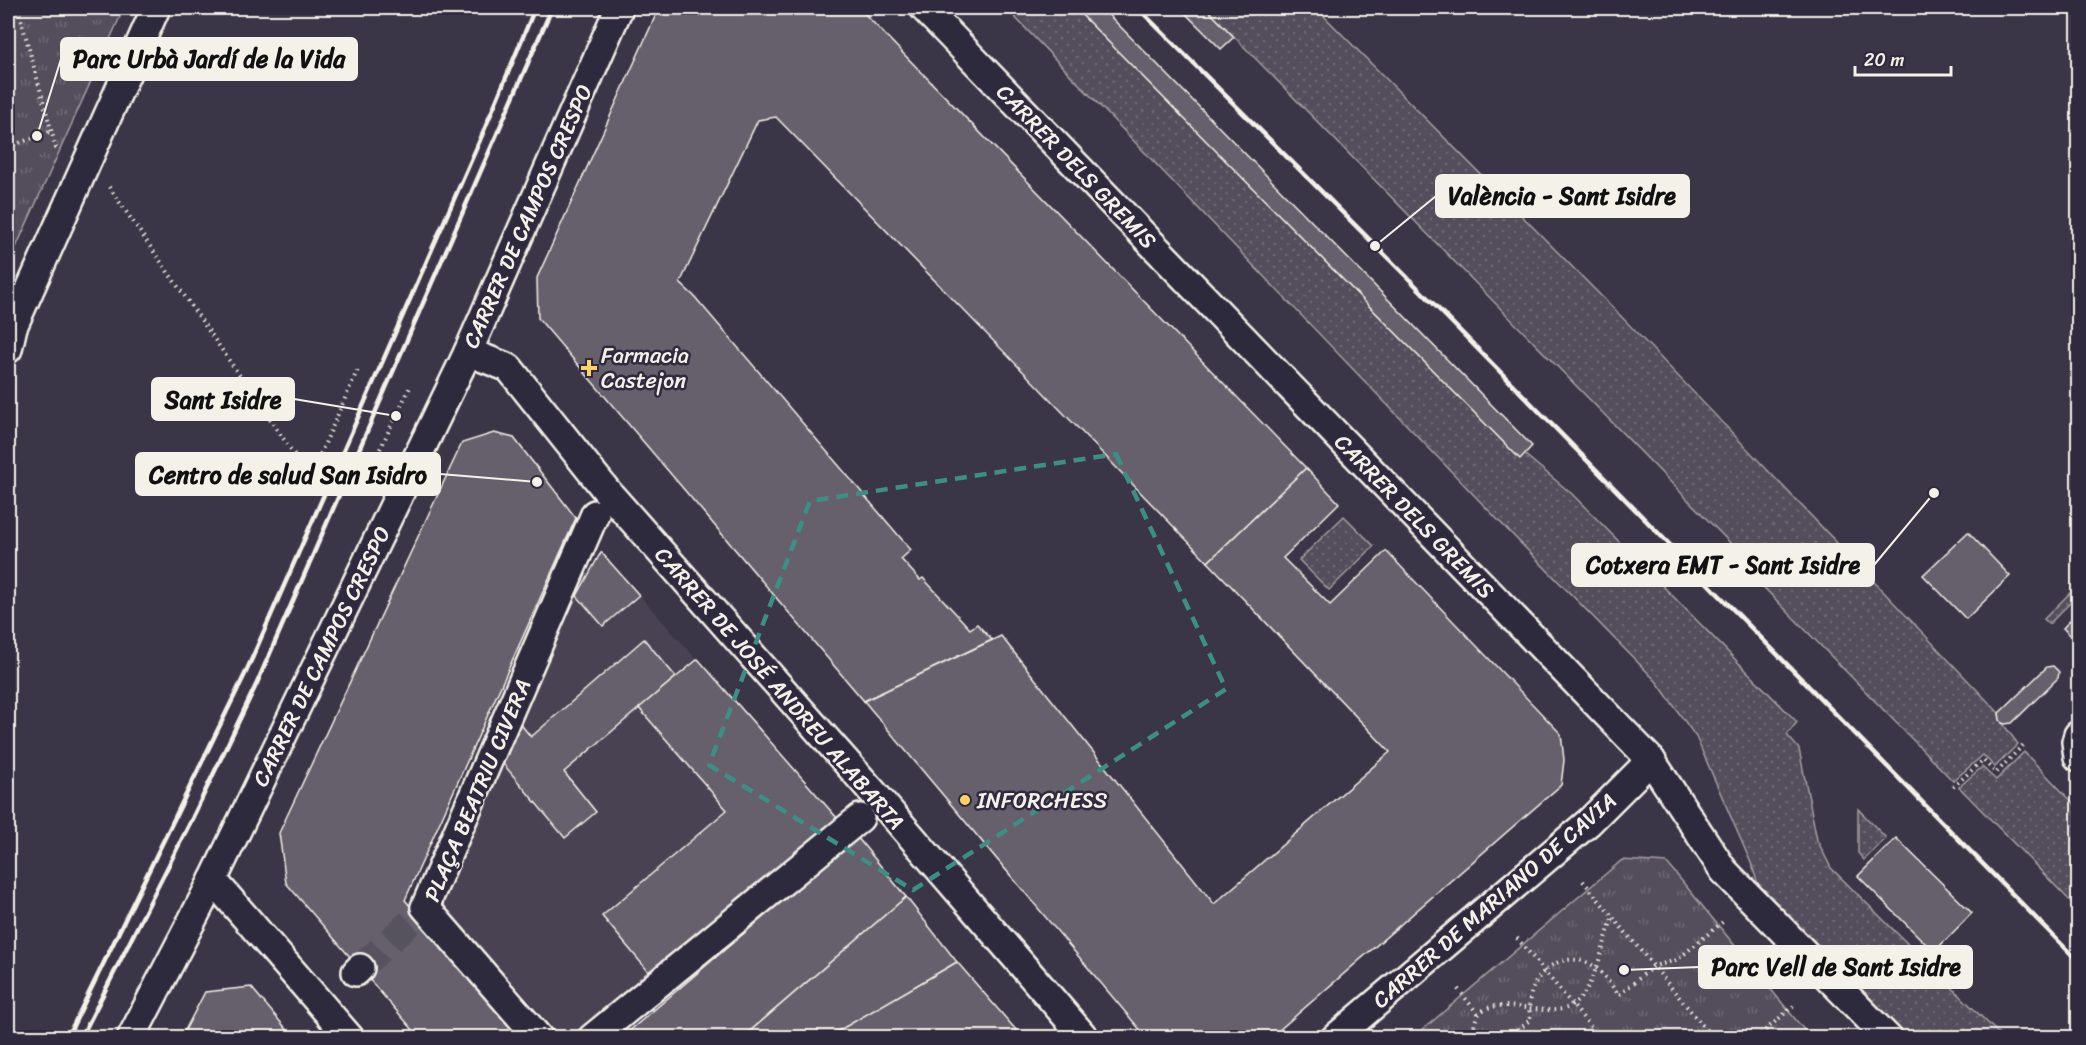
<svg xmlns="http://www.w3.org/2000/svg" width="2086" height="1045" font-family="Sriracha,sans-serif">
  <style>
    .built { fill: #484352 }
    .grass { fill: url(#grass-dots); stroke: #a4a0a2; stroke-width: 1.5 }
    .park { fill: url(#park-tufts); stroke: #a4a0a2; stroke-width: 1.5 }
    .building { fill: #65616c; stroke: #f4f1e8; stroke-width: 1.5 }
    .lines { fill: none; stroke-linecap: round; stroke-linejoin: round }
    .street-tunnel { stroke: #57525f; stroke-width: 27; stroke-dasharray: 27 14; stroke-linecap: butt }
    .street-casing { stroke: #f4f1e8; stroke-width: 32 }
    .path { stroke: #f4f1e8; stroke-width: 4; stroke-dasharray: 1.5 4.5; stroke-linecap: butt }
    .street { stroke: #2f2a3d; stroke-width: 27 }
    .rail { stroke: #f4f1e8; stroke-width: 4.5 }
    .marked { fill: none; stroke: #3d8f86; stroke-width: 4.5; stroke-dasharray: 12 8; stroke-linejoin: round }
    .poi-dot { fill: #ffd166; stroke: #2f2a3d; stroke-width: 2 }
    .labels { text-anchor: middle; stroke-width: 5; stroke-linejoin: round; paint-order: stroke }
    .street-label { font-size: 22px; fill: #f4f1e8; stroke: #2f2a3d }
    .poi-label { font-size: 22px; fill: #f4f1e8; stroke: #2f2a3d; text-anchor: start }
    .leader { fill: none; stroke: #f4f1e8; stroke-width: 2 }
    .callout-dot { fill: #f4f1e8; stroke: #2f2a3d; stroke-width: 2 }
    .callout { fill: #f4f1e8; stroke: #f4f1e8; stroke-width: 2 }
    .callout-label { font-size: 24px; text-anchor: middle; font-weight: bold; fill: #111 }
  </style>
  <defs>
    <pattern id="grass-dots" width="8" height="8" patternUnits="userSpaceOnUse" patternTransform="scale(1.5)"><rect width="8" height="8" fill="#534e5c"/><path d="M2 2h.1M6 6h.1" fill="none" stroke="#6c6873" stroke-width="1.8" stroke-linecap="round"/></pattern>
    <pattern id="park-tufts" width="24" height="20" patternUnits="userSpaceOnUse" patternTransform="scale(1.5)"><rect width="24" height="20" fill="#534e5c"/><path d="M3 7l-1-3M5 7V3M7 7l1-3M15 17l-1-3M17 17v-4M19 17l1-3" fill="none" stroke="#6c6873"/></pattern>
  </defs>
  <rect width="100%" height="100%" fill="#3b3647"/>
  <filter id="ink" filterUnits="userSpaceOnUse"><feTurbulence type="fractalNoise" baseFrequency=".0167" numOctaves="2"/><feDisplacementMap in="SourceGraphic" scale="12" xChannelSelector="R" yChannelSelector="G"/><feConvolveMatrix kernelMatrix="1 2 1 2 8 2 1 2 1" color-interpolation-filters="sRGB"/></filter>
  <g filter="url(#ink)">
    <!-- built -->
    <path class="built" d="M 601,552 L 837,818 L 594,1025 L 577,1032 L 556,1031 L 442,903 L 439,895 L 500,760 L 577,596 Z"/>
    <!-- grass -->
    <g class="grass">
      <path d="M 1006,8 L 1075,8 L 1519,458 L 1524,454 L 1572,494 L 1797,722 L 1787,735 L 1799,749 L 1817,840 L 1831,868 L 2002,1037 L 1899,1037 L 1763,899 L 1751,863 L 1696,737 L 1657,682 L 1497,519 Z"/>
      <path d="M 1206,8 L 1316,8 L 1616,311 L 1999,713 L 2000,720 L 2018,744 L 1995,767 L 1983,755 L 1953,781 L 1739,562 L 1743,556 Z"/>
      <path d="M 1344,516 L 1374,546 L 1329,590 L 1299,560 Z"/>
      <path d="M 2078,585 L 2078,595 L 2049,624 L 2044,619 Z"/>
      <path d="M 2024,752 L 2078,808 L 2078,909 L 1959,787 L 1982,767 L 1996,780 Z"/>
      <path d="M 1858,809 L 1886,838 L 1864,860 L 1858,853 Z"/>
    </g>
    <!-- park -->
    <g class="park">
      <path d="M 8,8 L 124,8 L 8,265 Z"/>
      <path d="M 1622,860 L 1667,863 L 1810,1037 L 1414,1037 Z"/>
    </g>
    <!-- building -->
    <g class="building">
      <path d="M 659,8 L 859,8 L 1306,468 L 1208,562 L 776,117 L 758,120 L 680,283 L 694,296 L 911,550 L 901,559 L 920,580 L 923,578 L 970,629 L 977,624 L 992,640 L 864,701 L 538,318 L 537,278 Z"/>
      <path d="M 1075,8 L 1102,8 L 1532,446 L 1520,459 Z"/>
      <path d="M 1180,8 L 1206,8 L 1234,37 L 1221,49 Z"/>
      <path d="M 494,433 L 514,438 L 576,518 L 405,900 L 524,1038 L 420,1038 L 286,883 L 279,833 L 462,443 Z"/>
      <path d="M 1306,468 L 1339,503 L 1283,558 L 1330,605 L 1386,551 L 1561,734 L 1564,760 L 1561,785 L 1270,1038 L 1147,1038 L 864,701 L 1001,636 L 1214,904 L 1390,752 L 1208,562 Z"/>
      <path d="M 1968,532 L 2010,576 L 1966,619 L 1923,575 Z"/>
      <path d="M 601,552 L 639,595 L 603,626 L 577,596 Z"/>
      <path d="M 2078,612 L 2078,643 L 2063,628 Z"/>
      <path d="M 644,639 L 676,677 L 564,772 L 596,812 L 565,838 L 500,760 L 518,721 L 531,737 Z"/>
      <path d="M 698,659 L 837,818 L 652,976 L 602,916 L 727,810 L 639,708 Z"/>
      <path d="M 2053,666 L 2059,672 L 2058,678 L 2012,723 L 2005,724 L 2002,723 L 2000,720 L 1999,713 L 2047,667 Z"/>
      <path d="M 857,837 L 906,897 L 742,1038 L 621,1038 Z"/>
      <path d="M 1896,838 L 1972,913 L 1934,952 L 1858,876 Z"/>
      <path d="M 906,897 L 957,962 L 827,1038 L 742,1038 Z"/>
      <path d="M 957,962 L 1023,1038 L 844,1038 L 838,1031 Z"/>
      <path d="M 251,987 L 294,1038 L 181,1038 L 205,992 Z"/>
    </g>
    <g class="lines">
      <!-- street-tunnel -->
      <path class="street-tunnel" d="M 360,968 L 418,915"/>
      <!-- street casing -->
      <g class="street-casing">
        <g id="street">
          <path d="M 924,8 L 1651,760 L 1724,871 L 1888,1038"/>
          <path d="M 8,349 L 13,327 L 156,8"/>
          <path d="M 468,352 L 509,368 L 606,490 L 879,799 L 1085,1038"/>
          <path d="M 2078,735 L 2076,742 L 2078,757"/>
          <path d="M 213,880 L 350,1038"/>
          <path d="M 356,972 L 360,968"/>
          <path d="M 131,1038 L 213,880 L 468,352 L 619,8"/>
          <path d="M 539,1038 L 425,907 L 595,514"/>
          <path d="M 592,1038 L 860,818"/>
          <path d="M 1335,1038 L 1589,822 L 1651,760"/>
        </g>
      </g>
      <!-- path -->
      <g class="path">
        <path d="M 18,8 L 56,148 L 59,150"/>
        <path d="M 8,147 L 52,131"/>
        <path d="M 109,187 L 310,477 L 359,367"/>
        <path d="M 380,449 L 411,385"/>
        <path d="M 1953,787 L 1983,760 L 1996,773 L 2026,742"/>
        <path d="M 1583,881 L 1713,1038"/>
        <path d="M 1517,938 L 1600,1038"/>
        <path d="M 1458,989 L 1478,1014"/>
        <path d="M 1474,1038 C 1469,977 1546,1026 1574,1004 C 1595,988 1604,941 1613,916"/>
        <path d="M 1509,1038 L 1531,1019 C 1522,986 1551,950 1586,962 C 1600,967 1610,984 1619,995 L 1654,966 L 1677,960 L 1725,920"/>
        <path d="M 1756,1038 L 1796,1004"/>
      </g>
      <!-- street -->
      <use href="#street" class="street"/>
      <!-- rail -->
      <g class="rail">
        <path d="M 1138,8 L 1416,286 L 2078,961"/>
        <path d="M 67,1038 L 246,672 L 480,140 L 535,8"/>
        <path d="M 81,1038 L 190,823 L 257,683 L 552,8"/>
      </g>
    </g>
  </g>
  <!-- marked area -->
  <path class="marked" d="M 1116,454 L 1226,689 L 913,890 L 709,765 L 810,501 Z"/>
  <!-- markers -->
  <g class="poi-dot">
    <path d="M586 359h6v6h6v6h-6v6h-6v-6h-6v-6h6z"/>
    <circle cx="965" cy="800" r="6"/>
  </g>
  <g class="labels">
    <!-- street labels -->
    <g class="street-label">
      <text transform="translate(1077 166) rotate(46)" y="8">CARRER DELS GREMIS</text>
      <text transform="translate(527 216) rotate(-66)" y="8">CARRER DE CAMPOS CRESPO</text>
      <text transform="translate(1415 516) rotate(46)" y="8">CARRER DELS GREMIS</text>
      <text transform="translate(321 656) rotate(-64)" y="8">CARRER DE CAMPOS CRESPO</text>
      <text transform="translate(780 688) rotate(49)" y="8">CARRER DE JOSÉ ANDREU ALABARTA</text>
      <text transform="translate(477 790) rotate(-67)" y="8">PLAÇA BEATRIU CIVERA</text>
      <text transform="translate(1494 900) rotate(-41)" y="8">CARRER DE MARIANO DE CAVIA</text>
    </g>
    <!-- poi labels -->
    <g class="poi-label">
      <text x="601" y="363">Farmacia<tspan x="601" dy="25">Castejon</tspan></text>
      <text x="977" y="808">INFORCHESS</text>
    </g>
  </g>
  <!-- callouts -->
  <path class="leader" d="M37 136L61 59M1375 246L1436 196M396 416L294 399M537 482L440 474M1934 493L1874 565M1624 970L1699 967"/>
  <g class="callout-dot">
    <circle cx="37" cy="136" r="6"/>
    <circle cx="1375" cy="246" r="6"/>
    <circle cx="396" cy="416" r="6"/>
    <circle cx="537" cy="482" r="6"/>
    <circle cx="1934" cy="493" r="6"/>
    <circle cx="1624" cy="970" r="6"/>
  </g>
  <g class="callout">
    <rect x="61" y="38" width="296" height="42" rx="6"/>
    <rect x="1436" y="175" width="253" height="42" rx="6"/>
    <rect x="152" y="378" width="142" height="42" rx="6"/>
    <rect x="136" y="453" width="304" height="42" rx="6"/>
    <rect x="1572" y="544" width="302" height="42" rx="6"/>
    <rect x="1699" y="946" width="273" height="42" rx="6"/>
  </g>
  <g class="callout-label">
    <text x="209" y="67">Parc Urbà Jardí de la Vida</text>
    <text x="1562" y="204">València - Sant Isidre</text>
    <text x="223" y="408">Sant Isidre</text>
    <text x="288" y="483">Centro de salud San Isidro</text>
    <text x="1723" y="573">Cotxera EMT - Sant Isidre</text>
    <text x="1836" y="975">Parc Vell de Sant Isidre</text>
  </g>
  <!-- margin -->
  <rect width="2086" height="1045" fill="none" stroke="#2f2a3d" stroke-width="30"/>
  <rect x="15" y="15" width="2056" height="1015" fill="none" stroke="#f4f1e8" stroke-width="2" filter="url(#ink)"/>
  <!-- scale -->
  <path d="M1855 66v9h96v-9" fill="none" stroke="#f4f1e8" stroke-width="3"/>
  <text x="1864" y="66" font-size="18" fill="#f4f1e8" stroke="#2f2a3d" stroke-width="4.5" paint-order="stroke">20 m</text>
</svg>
